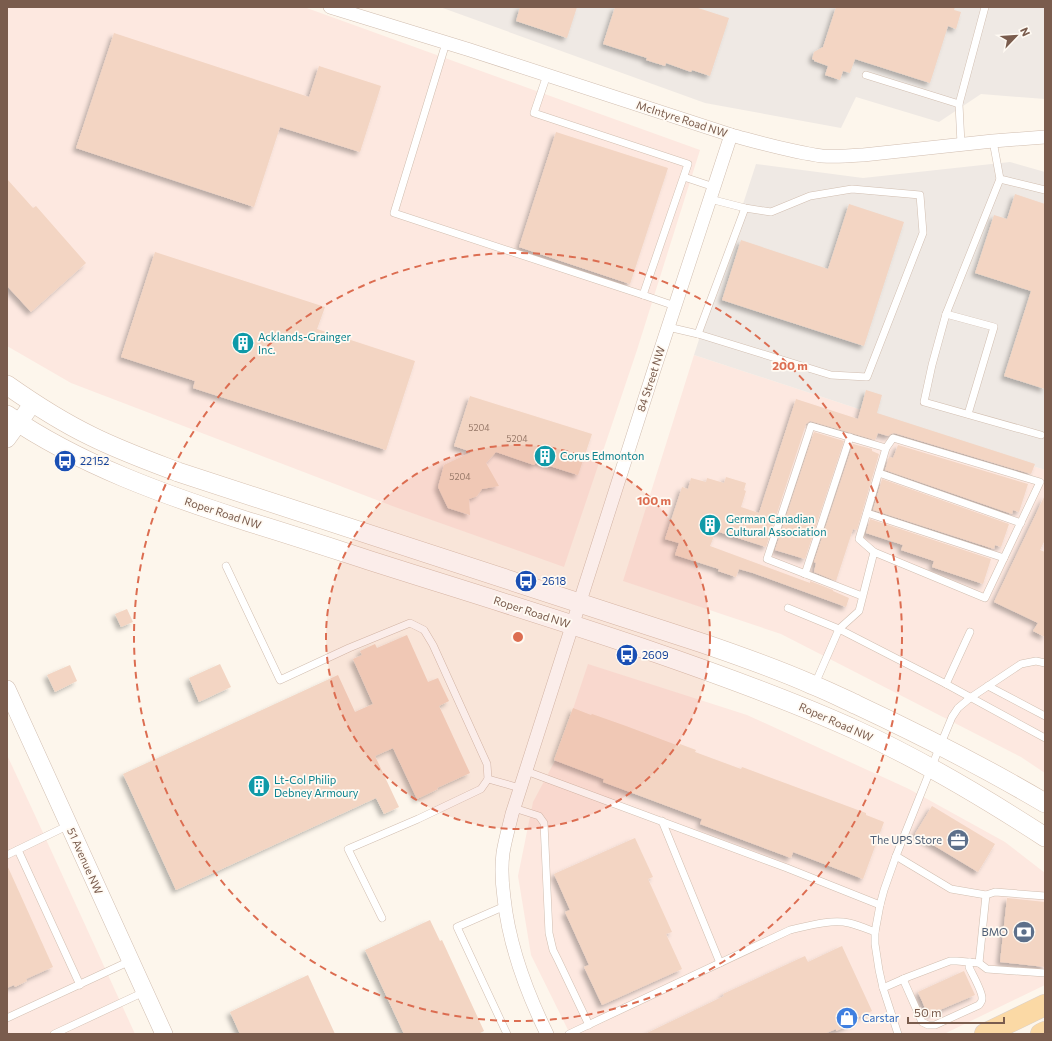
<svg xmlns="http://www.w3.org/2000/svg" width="1052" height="1041" font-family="Commissioner,sans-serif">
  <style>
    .commercial { fill: #fde8e0 }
    .industrial { fill: #efe9e4 }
    .building { fill: #f3d5c3; filter: url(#shadow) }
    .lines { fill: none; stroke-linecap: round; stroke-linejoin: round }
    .service-casing { stroke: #d1beb0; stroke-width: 8 }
    .minor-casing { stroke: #d1beb0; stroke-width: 14 }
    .tertiary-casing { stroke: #d1beb0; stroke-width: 18 }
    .secondary-casing { stroke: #d6c0b0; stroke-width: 20 }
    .primary-casing { stroke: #dad1cd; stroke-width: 22 }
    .service { stroke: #fff; stroke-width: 7 }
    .minor { stroke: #fff; stroke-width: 13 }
    .tertiary { stroke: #fff; stroke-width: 17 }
    .secondary { stroke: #fff; stroke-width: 19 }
    .primary { stroke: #fbd9a5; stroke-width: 21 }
    .ring { fill: none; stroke: #dc6d51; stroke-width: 2; stroke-dasharray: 7 5 }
    .labels { text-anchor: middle; stroke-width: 3.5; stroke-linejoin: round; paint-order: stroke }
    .number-label { font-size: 9px; fill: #987a6a }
    .street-label { font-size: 11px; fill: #7a5c4d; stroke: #fffaf3 }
    .culture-label { font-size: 11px; fill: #0d838f; stroke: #fffaf3; text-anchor: start }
    .transit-label { font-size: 11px; fill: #164399; stroke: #fffaf3; text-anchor: start }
    .service-label { font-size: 11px; fill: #4e5e75; stroke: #fffaf3; text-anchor: end }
    .shop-label { font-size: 11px; fill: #366cbe; stroke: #fffaf3; text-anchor: start }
    .centre { fill: #dc6d51; stroke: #fffaf3; stroke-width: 2 }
    .ring-label { font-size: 12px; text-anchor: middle; font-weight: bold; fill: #dc6d51; stroke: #fffaf3; stroke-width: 3.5; stroke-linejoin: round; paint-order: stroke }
  </style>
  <defs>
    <filter id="shadow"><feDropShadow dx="-3.5" dy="3.5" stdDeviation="2" flood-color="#0004"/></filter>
  </defs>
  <rect width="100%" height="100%" fill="#fdf6ec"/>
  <!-- commercial -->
  <g class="commercial">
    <path d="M 7,7 L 304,7 L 700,150 L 637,350 L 564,567 L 395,507 L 71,383 L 7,346 Z"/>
    <path d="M 694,355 L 1045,470 L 1045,773 L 1021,757 L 781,634 L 623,581 Z"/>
    <path d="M 588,664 L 747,715 L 909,789 L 1005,842 L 1045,873 L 1045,985 L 944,1034 L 570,1034 L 531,955 L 518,876 L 533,802 L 557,757 Z"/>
    <path d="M 7,755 L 33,811 L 135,1034 L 7,1034 Z"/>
  </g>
  <!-- industrial -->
  <g class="industrial">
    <path d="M 440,7 L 1045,7 L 1045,99 L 981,94 L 939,122 L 856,97 L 841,128 L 705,103 Z"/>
    <path d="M 1010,162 L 1045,172 L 1045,470 L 694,355 L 756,164 L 863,178 Z"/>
  </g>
  <!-- building -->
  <g class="building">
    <path d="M 520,7 L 577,7 L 567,38 L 516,21 Z"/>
    <path d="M 615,7 L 695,7 L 729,18 L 710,76 L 692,70 L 691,72 L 666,63 L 665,66 L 646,60 L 647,58 L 603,44 Z"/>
    <path d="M 836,7 L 955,7 L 954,10 L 961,12 L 956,29 L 948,26 L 930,83 L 855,59 L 850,73 L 843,71 L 840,80 L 825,75 L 828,66 L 814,61 L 814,60 L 812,59 L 814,52 L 823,47 Z"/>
    <path d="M 114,33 L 309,97 L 319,66 L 381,86 L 360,152 L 280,127 L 254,207 L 76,148 Z"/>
    <path d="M 556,132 L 668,168 L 630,284 L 519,247 Z"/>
    <path d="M 7,179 L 33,208 L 36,206 L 86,263 L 31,312 L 7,286 Z"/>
    <path d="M 1015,194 L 1045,204 L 1045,389 L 1004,376 L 1031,291 L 975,273 L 994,215 L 1007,219 Z"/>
    <path d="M 849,204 L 904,222 L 864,346 L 722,300 L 741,240 L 828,269 Z"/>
    <path d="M 155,252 L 325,307 L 317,329 L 415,361 L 386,450 L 193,388 L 195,381 L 121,357 Z"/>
    <path d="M 866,390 L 882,395 L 877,413 L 1035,464 L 1031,474 L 894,433 L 891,434 L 888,436 L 878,433 L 875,440 L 810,421 L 806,424 L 766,547 L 716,531 L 710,546 L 810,583 L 810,581 L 833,590 L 833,591 L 849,598 L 846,607 L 753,573 L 739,569 L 736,577 L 718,571 L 719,569 L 675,555 L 679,543 L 665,539 L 682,487 L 688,489 L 691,478 L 706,482 L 707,478 L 724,483 L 726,477 L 746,483 L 744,490 L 746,491 L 741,507 L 759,513 L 796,399 L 858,419 Z"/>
    <path d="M 470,396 L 592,434 L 578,475 L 537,462 L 534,465 L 496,452 L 486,463 L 499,486 L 482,489 L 477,496 L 469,499 L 470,515 L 448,508 L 438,487 L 444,465 L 472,452 L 454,446 Z"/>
    <path d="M 814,432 L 844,441 L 805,559 L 775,550 Z"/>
    <path d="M 853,444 L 872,449 L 872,451 L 879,454 L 857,530 L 853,529 L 836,581 L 814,572 L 816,563 L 814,562 Z"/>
    <path d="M 898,445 L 1028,484 L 1019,512 L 1013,510 L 1012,514 L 885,470 L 889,457 L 893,458 Z"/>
    <path d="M 882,479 L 1009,524 L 1001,547 L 995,545 L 994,549 L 873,510 Z"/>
    <path d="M 1045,495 L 1045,540 L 1040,550 L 1045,552 L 1045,637 L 1033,631 L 1038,623 L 994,602 Z"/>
    <path d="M 870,519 L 991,559 L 983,584 L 932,567 L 934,561 L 901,550 L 903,545 L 866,533 Z"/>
    <path d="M 127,609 L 133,622 L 121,627 L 115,614 Z"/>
    <path d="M 407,635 L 428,682 L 438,678 L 449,701 L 439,706 L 470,773 L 437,788 L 438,789 L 417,799 L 393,748 L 375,756 L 399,807 L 384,814 L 376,798 L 176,890 L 123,774 L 338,675 L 355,712 L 373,704 L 353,659 L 362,655 L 360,651 L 375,644 L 377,648 Z"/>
    <path d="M 220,664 L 231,687 L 199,702 L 189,678 Z"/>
    <path d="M 70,665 L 77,681 L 55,692 L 47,675 Z"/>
    <path d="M 573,708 L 591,715 L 592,714 L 626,726 L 679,746 L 680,744 L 696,750 L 695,752 L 741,769 L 742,767 L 866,813 L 866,815 L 884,822 L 863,879 L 793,852 L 791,858 L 700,824 L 702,819 L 603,782 L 604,779 L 554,760 Z"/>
    <path d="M 932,806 L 995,844 L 978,872 L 915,834 Z"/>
    <path d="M 635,838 L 653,877 L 648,879 L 672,932 L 666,934 L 682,969 L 602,1005 L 584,967 L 589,965 L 565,912 L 570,910 L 554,874 Z"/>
    <path d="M 7,865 L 53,967 L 26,979 L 27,981 L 15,987 L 14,985 L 7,988 Z"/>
    <path d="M 1007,898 L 1045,902 L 1045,967 L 1000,962 Z"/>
    <path d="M 430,920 L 440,941 L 442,940 L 484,1031 L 478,1034 L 404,1034 L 365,950 Z"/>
    <path d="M 842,946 L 872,1011 L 854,1019 L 856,1022 L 836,1031 L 836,1029 L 824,1034 L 645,1034 L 724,996 L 723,994 L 805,956 L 808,962 Z"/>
    <path d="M 964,971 L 975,995 L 928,1015 L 918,992 Z"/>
    <path d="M 308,975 L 335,1034 L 240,1034 L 230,1012 Z"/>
  </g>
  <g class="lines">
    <!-- service casing -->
    <g class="service-casing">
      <g id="service">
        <path d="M 446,43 L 394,213 L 643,295 L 688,164 L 534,113 L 547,75"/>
        <path d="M 866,75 L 959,104"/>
        <path d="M 993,141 L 1000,179 L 1045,190"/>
        <path d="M 961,144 L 959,104 L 985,7"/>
        <path d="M 684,177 L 714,187"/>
        <path d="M 1000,179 L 946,314 L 932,365 L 924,402 L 1041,435"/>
        <path d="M 643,295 L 675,306"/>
        <path d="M 946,314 L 994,327 L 968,414"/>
        <path d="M 668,327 L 698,334 L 831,375 L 867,377 L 923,233 L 920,195 L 852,189 L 810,196 L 771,212 L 745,208 L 710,199"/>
        <path d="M 698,334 L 745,208"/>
        <path d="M 879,473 L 1021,523"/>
        <path d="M 867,513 L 1004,558"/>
        <path d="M 874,552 L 859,539 L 886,448"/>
        <path d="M 226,566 L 280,680 L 349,648 L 410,623 L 424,630 L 433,645 L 487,764 L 488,779"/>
        <path d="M 805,574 L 850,437"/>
        <path d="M 788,608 L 839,629 L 859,611 L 874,552 L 985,598 L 1040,482 L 893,438 L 886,448 L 811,426 L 767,559 L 862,596"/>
        <path d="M 815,684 L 839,629 L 946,684 L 970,632"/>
        <path d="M 946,684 L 1045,738"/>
        <path d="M 988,686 L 1045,716"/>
        <path d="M 526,771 L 787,868 L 880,905"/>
        <path d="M 514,808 L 539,816 L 544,823 L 549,933 L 553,950 L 558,960 L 589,1025"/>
        <path d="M 662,821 L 720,963"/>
        <path d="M 18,850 L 80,985"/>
        <path d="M 7,855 L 69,825"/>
        <path d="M 896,856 L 951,889 L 986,895 L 979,963"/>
        <path d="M 986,895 L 995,892 L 1045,896"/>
        <path d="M 505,906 L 457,927 L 507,1034"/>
        <path d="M 382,918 L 348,849 L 418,819 L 481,789 L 488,779 L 520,788"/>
        <path d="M 903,979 L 922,1022 L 928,1025 L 935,1025 L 979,1005 C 981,1002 982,1002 982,999 C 983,992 972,974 969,967 L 970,962"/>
        <path d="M 883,988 L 908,977 L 950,961 L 957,961 L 979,963 L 987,969 L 1045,973"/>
        <path d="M 7,1018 L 130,961"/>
        <path d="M 54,1034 L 144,992"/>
        <path d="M 569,1034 L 790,930 C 808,926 831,919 849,923 C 858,925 867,929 875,932"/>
        <path d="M 898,1034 L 883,988 L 879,970 L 875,944 L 875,932 L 880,905 L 884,890 L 896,856 L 940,746 L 952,717 L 958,708 L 970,698 L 1021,664 L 1036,661 L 1045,663"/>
      </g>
    </g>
    <!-- minor casing -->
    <g class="minor-casing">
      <g id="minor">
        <path d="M 330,7 L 470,50 L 731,135 C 761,143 791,152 822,156 C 836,157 849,156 863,155 L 993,141 L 1045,137"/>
        <path d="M 547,1034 C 526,991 509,946 504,898 C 502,883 501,868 503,853 C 505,840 509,827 512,814 L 653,373 L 731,135"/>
      </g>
    </g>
    <!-- tertiary casing -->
    <g class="tertiary-casing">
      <g id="tertiary">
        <path d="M 7,439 L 33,403"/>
        <path d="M 7,689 L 164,1034"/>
      </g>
    </g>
    <!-- secondary casing -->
    <g class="secondary-casing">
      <g id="secondary">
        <path d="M 7,385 C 34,404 62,422 91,436 C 119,450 149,461 178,472 L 702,643 C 740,656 777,669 813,685 C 828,691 842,698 857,705 C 921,735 984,767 1045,803"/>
        <path d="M 7,415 C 80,465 165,495 249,522 C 289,534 328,547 368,560 C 459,589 551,617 642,648 C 715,673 788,699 858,731 C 923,761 985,798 1045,837"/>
      </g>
    </g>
    <!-- primary casing -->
    <g class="primary-casing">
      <g id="primary">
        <path d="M 985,1034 L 1045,1005"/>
        <path d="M 1041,1034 L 1045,1032"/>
      </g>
    </g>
    <!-- service -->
    <use href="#service" class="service"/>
    <!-- minor -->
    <use href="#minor" class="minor"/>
    <!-- tertiary -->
    <use href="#tertiary" class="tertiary"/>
    <!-- secondary -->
    <use href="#secondary" class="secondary"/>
    <!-- primary -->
    <use href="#primary" class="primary"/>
  </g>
  <!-- distance rings -->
  <circle cx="518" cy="637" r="192" fill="#dc6d51" fill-opacity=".12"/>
  <g class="ring">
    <circle cx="518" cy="637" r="192"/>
    <circle cx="518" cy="637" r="384"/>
  </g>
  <!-- icons -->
  <defs>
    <g id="building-disc" transform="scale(1.15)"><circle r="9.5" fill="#0f9aa8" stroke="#fffaf3"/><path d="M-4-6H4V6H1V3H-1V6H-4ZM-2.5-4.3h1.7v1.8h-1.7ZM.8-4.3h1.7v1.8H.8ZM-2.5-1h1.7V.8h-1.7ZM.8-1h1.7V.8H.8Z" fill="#fff"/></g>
    <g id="bus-disc" transform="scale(1.15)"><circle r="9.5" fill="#1a4fb4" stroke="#fffaf3"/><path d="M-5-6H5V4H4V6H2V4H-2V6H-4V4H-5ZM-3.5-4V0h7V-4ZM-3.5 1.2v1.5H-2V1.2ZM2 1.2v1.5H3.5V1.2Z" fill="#fff"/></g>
    <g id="office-disc" transform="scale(1.15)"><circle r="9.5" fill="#5c6f8a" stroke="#fffaf3"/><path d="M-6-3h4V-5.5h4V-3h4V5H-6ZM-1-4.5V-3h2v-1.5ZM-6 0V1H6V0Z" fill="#fff"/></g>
    <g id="bank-disc" transform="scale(1.15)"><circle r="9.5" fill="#5c6f8a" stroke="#fffaf3"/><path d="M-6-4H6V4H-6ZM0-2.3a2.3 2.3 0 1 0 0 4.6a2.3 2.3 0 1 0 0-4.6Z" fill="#fff"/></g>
    <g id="shop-disc" transform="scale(1.15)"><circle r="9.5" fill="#3f7fe0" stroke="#fffaf3"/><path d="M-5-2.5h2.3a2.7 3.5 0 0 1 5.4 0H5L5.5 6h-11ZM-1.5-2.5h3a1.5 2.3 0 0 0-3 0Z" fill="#fff"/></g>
  </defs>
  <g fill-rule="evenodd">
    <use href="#building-disc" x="243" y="343"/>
    <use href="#building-disc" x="545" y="456"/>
    <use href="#bus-disc" x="65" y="461"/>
    <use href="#building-disc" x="710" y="525"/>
    <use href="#bus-disc" x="526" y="581"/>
    <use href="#bus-disc" x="627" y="655"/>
    <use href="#building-disc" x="259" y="786"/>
    <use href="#office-disc" x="958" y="840"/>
    <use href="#bank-disc" x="1024" y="932"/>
    <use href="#shop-disc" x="847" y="1018"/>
  </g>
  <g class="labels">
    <!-- number labels -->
    <g class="number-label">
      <text x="479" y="431">5204</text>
      <text x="517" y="442">5204</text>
      <text x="460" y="480">5204</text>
    </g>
    <!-- street labels -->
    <g class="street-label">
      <text transform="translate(682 119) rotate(18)" y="4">McIntyre Road NW</text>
      <text transform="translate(651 379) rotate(-72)" y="4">84 Street NW</text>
      <text transform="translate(223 513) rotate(18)" y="4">Roper Road NW</text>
      <text transform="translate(532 612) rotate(18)" y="4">Roper Road NW</text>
      <text transform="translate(836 722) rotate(24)" y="4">Roper Road NW</text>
      <text transform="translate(85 861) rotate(66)" y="4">51 Avenue NW</text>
    </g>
    <!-- culture labels -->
    <g class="culture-label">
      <text x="258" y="341">Acklands-Grainger<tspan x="258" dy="13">Inc.</tspan></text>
      <text x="560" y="460">Corus Edmonton</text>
      <text x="726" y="523">German Canadian<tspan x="726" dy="13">Cultural Association</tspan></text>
      <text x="274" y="784">Lt-Col Philip<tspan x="274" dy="13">Debney Armoury</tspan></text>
    </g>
    <!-- transit labels -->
    <g class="transit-label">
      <text x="80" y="465">22152</text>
      <text x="542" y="585">2618</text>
      <text x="642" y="659">2609</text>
    </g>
    <!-- service labels -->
    <g class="service-label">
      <text x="942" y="844">The UPS Store</text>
      <text x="1008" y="936">BMO</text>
    </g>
    <!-- shop labels -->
    <g class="shop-label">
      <text x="862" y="1022">Carstar</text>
    </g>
  </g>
  <circle cx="518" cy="637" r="6" class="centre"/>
  <g class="ring-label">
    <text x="790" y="370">200 m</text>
    <text x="654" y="505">100 m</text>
  </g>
  <!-- border -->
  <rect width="1052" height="1041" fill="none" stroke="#7a5c4d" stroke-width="16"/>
  <!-- north arrow -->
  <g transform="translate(1016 36) rotate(65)" stroke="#fffaf3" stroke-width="3" paint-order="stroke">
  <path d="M0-3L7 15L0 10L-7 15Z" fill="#7a5c4d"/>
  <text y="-6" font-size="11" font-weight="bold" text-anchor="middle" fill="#7a5c4d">N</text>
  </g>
  <!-- scale -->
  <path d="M908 1017v6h96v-6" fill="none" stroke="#7a5c4d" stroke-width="2"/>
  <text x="914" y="1017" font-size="12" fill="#7a5c4d" stroke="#fffaf3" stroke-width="3" paint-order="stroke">50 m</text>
</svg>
